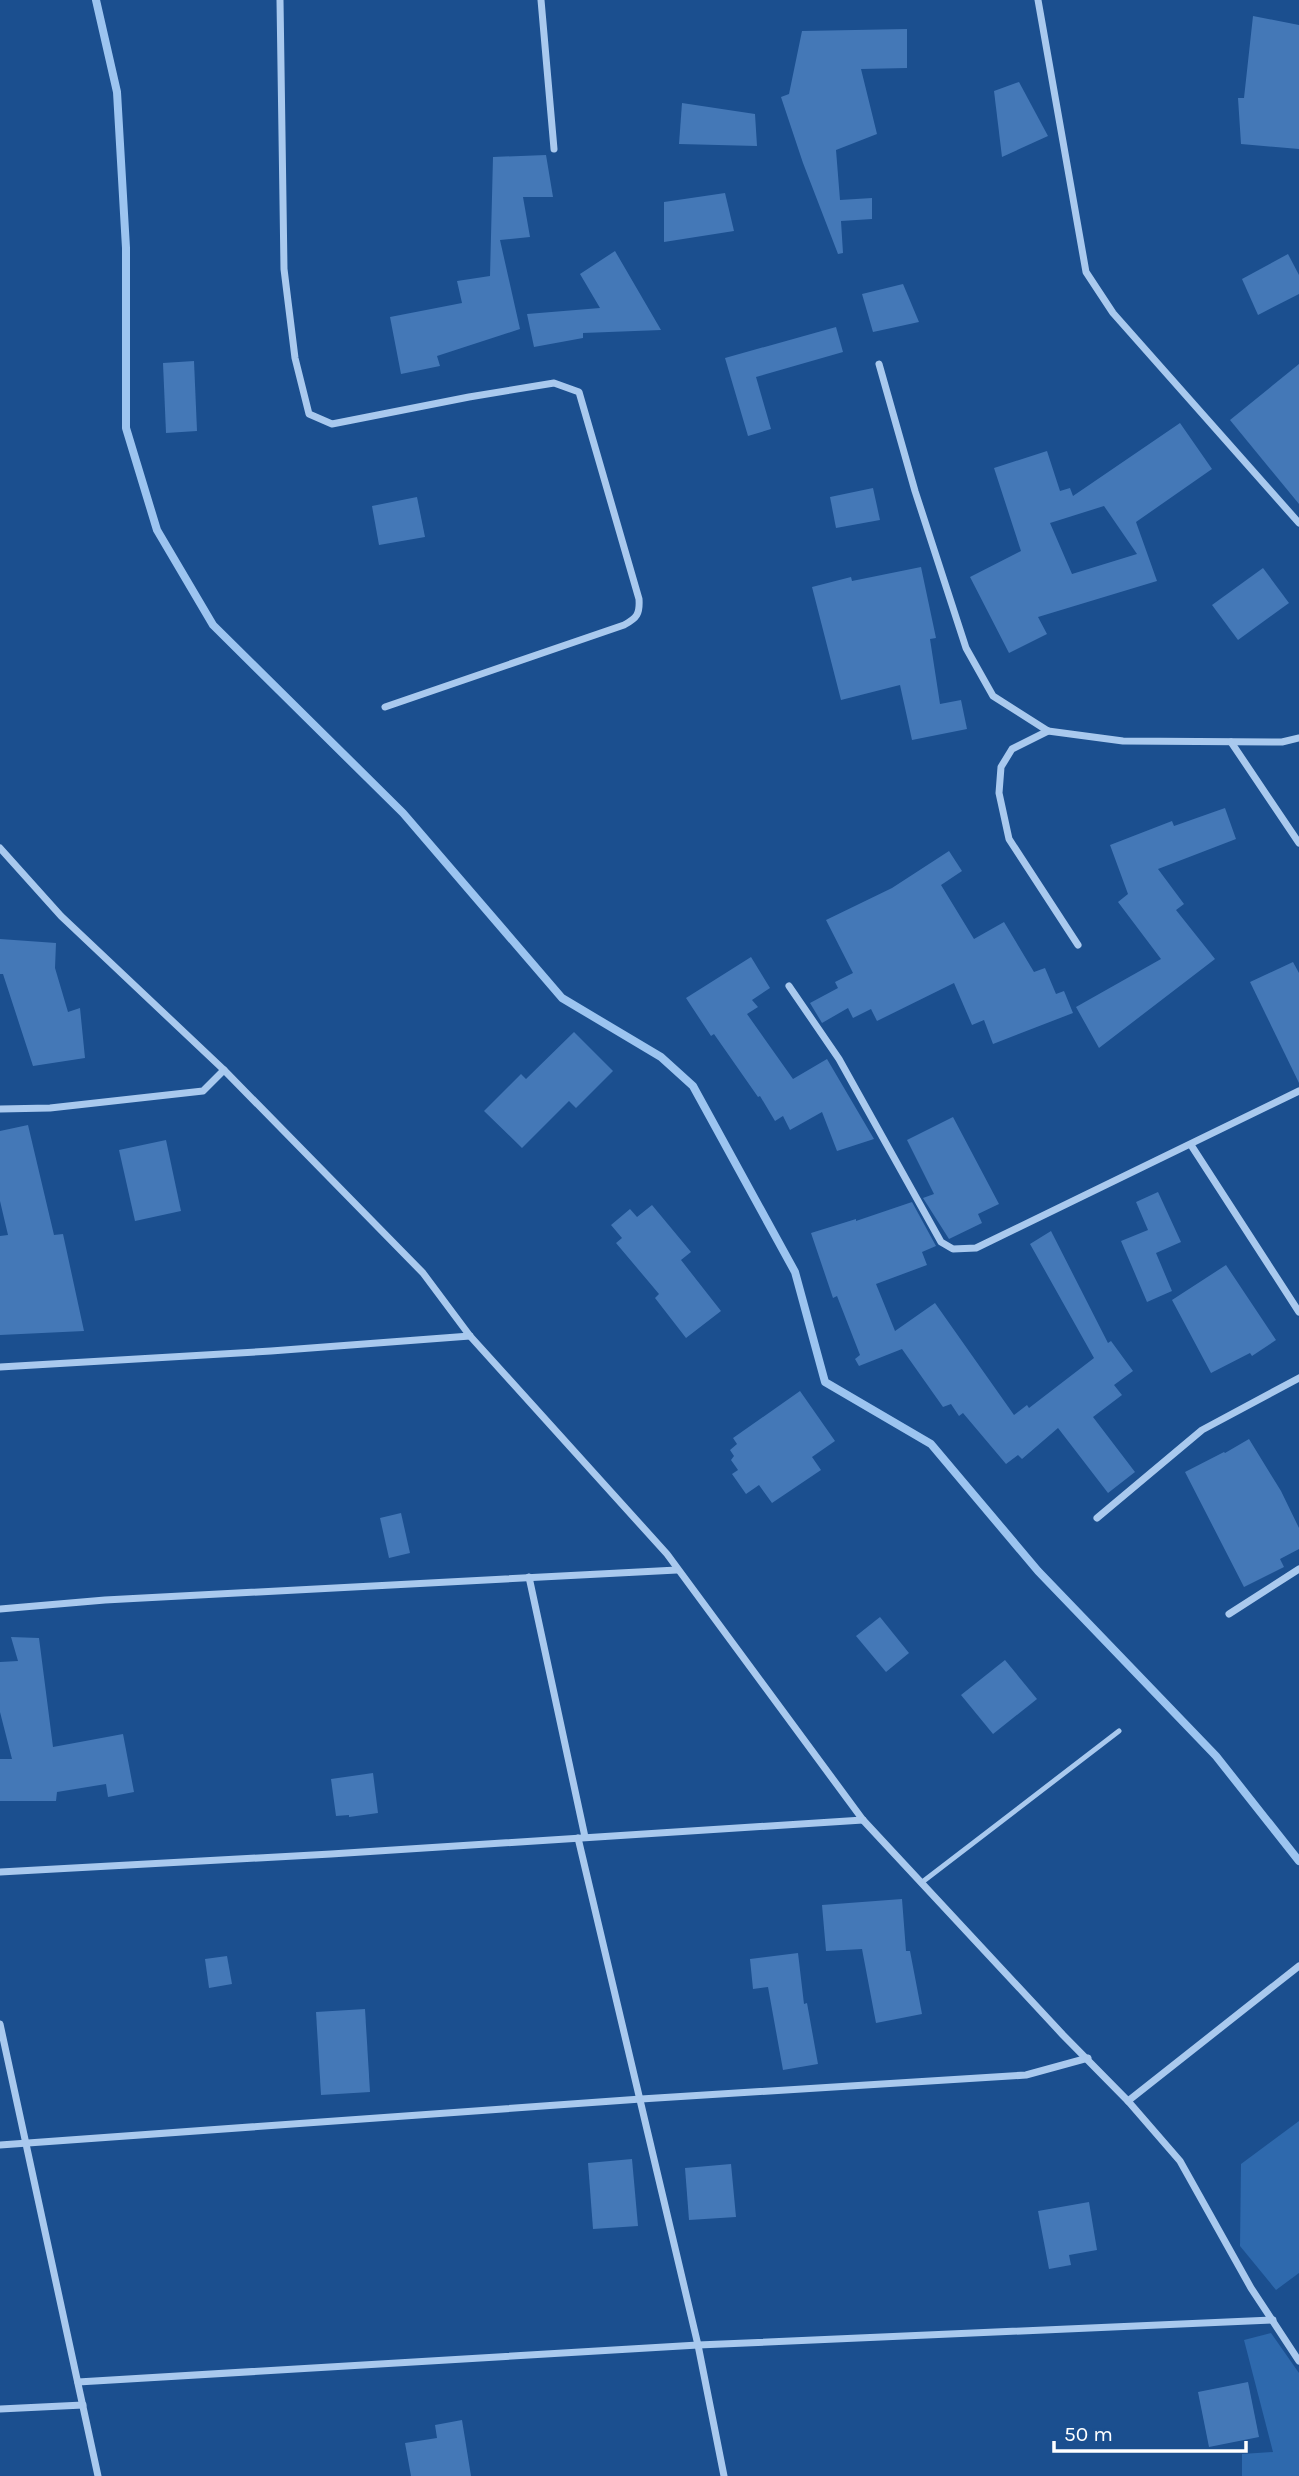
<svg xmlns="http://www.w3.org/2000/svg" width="1299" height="2476" font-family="Karla,sans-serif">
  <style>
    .green { fill: #2e69ad }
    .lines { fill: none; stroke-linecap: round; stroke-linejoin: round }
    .stream { stroke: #9cc4f0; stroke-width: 8 }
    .building { fill: #4478b7; fill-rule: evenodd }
    .lane { stroke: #a9c9ee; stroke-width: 5 }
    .street { stroke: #a9c9ee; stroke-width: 7 }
  </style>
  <rect width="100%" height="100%" fill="#1b4f8f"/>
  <!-- green -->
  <g class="green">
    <path d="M 1299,2121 L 1299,2273 L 1276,2290 L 1240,2246 L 1241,2164 Z"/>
    <path d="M 1271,2333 L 1299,2373 L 1299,2476 L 1242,2476 L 1242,2454 L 1273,2452 L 1244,2340 Z"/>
  </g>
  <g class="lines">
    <!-- stream -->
    <path class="stream" d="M 96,0 L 117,92 L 126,248 L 126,428 L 157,530 L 213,625 L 403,813 L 562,998 L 661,1057 L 693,1086 L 795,1272 L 825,1382 L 931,1444 L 1038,1571 L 1216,1756 L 1299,1861"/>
  </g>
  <!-- building -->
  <g class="building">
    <path d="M 1253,16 L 1299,25 L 1299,149 L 1241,144 L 1238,98 L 1244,98 Z"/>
    <path d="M 907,29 L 907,68 L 861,69 L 877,134 L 836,150 L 840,200 L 872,198 L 872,219 L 841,221 L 843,253 L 838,254 L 803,163 L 781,97 L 789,94 L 802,31 Z"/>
    <path d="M 1019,82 L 1048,136 L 1002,157 L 994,91 Z"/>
    <path d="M 682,103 L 755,114 L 757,146 L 679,144 Z"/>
    <path d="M 546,155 L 553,197 L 523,197 L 530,237 L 500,240 L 520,329 L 437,356 L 440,366 L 401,374 L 390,317 L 462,303 L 457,281 L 490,276 L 493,157 Z"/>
    <path d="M 725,193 L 734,231 L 664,242 L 664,202 Z"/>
    <path d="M 615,251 L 661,330 L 583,333 L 583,338 L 534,347 L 527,314 L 600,308 L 580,274 Z"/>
    <path d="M 1288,254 L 1299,275 L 1299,294 L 1258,315 L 1242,279 Z"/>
    <path d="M 903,284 L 919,322 L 873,332 L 862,294 Z"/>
    <path d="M 836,327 L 843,352 L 756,377 L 771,429 L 748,436 L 725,358 Z"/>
    <path d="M 194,361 L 197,431 L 166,433 L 163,363 Z"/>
    <path d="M 1299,364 L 1299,504 L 1230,420 Z"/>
    <path d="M 1180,423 L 1212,469 L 1136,522 L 1157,581 L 1038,617 L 1047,634 L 1009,653 L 970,577 L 1021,551 L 994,468 L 1047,451 L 1060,491 L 1070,488 L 1073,496 ZM 1104,506 L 1137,554 L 1072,574 L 1050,523 Z"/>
    <path d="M 873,488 L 880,520 L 836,528 L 830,497 Z"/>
    <path d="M 417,497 L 425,537 L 379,545 L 372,506 Z"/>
    <path d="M 921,567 L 936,638 L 930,639 L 940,704 L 961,700 L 967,729 L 912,740 L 900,685 L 841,700 L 812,587 L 851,577 L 852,581 Z"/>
    <path d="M 1263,568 L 1289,603 L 1238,640 L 1212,605 Z"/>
    <path d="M 1225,808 L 1236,839 L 1158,869 L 1184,904 L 1176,910 L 1215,959 L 1099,1048 L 1076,1007 L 1161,959 L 1118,902 L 1128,894 L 1110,845 L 1172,821 L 1174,826 Z"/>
    <path d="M 949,851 L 962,871 L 941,885 L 974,939 L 1004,922 L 1034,972 L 1045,968 L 1056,994 L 1064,991 L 1073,1013 L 993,1044 L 984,1020 L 972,1025 L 954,983 L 877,1021 L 871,1009 L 853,1018 L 848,1008 L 822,1023 L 810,1003 L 838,988 L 835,982 L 853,973 L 826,920 L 892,888 Z"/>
    <path d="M 0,939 L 56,943 L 55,968 L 68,1012 L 80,1008 L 85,1058 L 33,1066 L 3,974 L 0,974 Z"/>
    <path d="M 751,957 L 770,988 L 752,1000 L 758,1007 L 747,1014 L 793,1079 L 827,1059 L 874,1139 L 837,1151 L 822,1112 L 790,1130 L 783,1116 L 775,1121 L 760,1096 L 758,1097 L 714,1034 L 711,1036 L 686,998 Z"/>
    <path d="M 1293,962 L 1299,973 L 1299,1083 L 1250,982 Z"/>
    <path d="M 574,1032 L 613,1071 L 576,1108 L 569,1101 L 522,1148 L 484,1111 L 521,1074 L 526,1079 Z"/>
    <path d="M 953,1117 L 999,1204 L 978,1214 L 982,1223 L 949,1239 L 923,1198 L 934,1194 L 907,1140 Z"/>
    <path d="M 28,1125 L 54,1235 L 63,1234 L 84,1331 L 0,1335 L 0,1236 L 8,1235 L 0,1201 L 0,1131 Z"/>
    <path d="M 166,1140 L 181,1211 L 135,1221 L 119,1150 Z"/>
    <path d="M 1158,1192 L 1181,1242 L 1156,1253 L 1172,1291 L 1147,1302 L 1121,1241 L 1148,1230 L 1136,1202 Z"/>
    <path d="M 912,1202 L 936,1246 L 922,1252 L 927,1265 L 876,1284 L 895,1331 L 935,1303 L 1014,1415 L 1027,1405 L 1029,1408 L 1094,1358 L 1030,1244 L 1051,1231 L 1108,1343 L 1111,1341 L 1133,1371 L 1114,1385 L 1122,1395 L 1093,1417 L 1135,1472 L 1108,1493 L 1058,1428 L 1022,1459 L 1018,1455 L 1006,1464 L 963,1413 L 959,1416 L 951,1404 L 943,1407 L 902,1349 L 859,1366 L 855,1359 L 860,1355 L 837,1296 L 833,1298 L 811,1233 L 856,1219 L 856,1221 Z"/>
    <path d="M 652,1205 L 691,1252 L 681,1260 L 721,1311 L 686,1338 L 655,1298 L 659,1294 L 616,1243 L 622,1238 L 611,1225 L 630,1209 L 637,1217 Z"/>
    <path d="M 1226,1265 L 1276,1340 L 1252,1356 L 1250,1353 L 1211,1373 L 1172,1300 Z"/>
    <path d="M 800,1391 L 835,1441 L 812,1457 L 821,1470 L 772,1503 L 759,1485 L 746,1494 L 732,1474 L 738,1470 L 731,1460 L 734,1456 L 730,1450 L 737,1444 L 733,1438 Z"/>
    <path d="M 1249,1439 L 1281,1491 L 1299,1528 L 1299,1549 L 1280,1559 L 1284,1567 L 1244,1587 L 1185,1472 L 1224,1452 L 1225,1453 Z"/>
    <path d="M 401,1513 L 410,1553 L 389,1558 L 380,1518 Z"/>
    <path d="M 880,1617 L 909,1653 L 886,1672 L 856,1636 Z"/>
    <path d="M 11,1637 L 39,1638 L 53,1747 L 123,1734 L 134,1792 L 108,1797 L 106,1784 L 57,1792 L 56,1801 L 0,1801 L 0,1759 L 12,1759 L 0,1712 L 0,1662 L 18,1661 Z"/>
    <path d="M 1005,1660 L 1037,1699 L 993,1734 L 961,1695 Z"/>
    <path d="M 373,1773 L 378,1813 L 349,1817 L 349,1815 L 336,1816 L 331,1779 Z"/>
    <path d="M 902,1899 L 906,1951 L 910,1951 L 922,2014 L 876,2023 L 862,1949 L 826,1951 L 822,1905 Z"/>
    <path d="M 798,1953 L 804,2004 L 807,2003 L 818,2064 L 783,2070 L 768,1987 L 753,1989 L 750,1959 Z"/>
    <path d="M 227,1956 L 232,1984 L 209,1988 L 205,1959 Z"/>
    <path d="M 365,2009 L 370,2092 L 321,2095 L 316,2012 Z"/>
    <path d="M 632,2159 L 638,2226 L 593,2229 L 588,2163 Z"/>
    <path d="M 731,2164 L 736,2217 L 689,2220 L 685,2168 Z"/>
    <path d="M 1089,2202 L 1097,2250 L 1069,2255 L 1071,2265 L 1049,2269 L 1038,2211 Z"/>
    <path d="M 1248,2382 L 1259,2437 L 1209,2447 L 1198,2392 Z"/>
    <path d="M 462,2420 L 471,2476 L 411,2476 L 405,2443 L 437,2438 L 435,2425 Z"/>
  </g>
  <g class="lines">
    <!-- lane -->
    <path class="lane" d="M 921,1883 L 1119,1731"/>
    <!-- street -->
    <g class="street">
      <path d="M 280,0 L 284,269 L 295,358 L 309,414 L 332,424 L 469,397 L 554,383 L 579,392 L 639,599 C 640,614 637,618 624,625 L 385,707"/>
      <path d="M 541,0 L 554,149"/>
      <path d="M 1038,0 L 1086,272 L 1113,313 L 1299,523"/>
      <path d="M 879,364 L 915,491 L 966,648 L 993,696 L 1048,731 L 1123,741 L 1282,742 L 1299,738"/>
      <path d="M 1048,731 L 1012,749 L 1001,767 L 999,793 L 1009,839 L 1078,945"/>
      <path d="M 1231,742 L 1299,843"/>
      <path d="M 0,848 L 61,916 L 224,1070 L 423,1273 L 470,1336 L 667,1554 L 863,1820 L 1063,2035 L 1128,2101 L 1180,2161 L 1251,2288 L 1299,2361"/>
      <path d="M 789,986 L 839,1059 L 941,1242 L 953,1249 L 976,1248 L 1299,1091"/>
      <path d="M 0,1109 L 50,1108 L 203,1091 L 224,1070"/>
      <path d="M 1191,1145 L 1299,1312"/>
      <path d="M 0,1367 L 271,1351 L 470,1336"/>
      <path d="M 1097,1518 L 1202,1430 L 1299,1378"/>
      <path d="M 529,1577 L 585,1837"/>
      <path d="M 0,1609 L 105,1600 L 677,1570"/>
      <path d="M 1229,1614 L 1299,1569"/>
      <path d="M 578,1838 L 698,2345 L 724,2476"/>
      <path d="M 0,1872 L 331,1854 L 863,1820"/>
      <path d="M 0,2024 L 98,2476"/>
      <path d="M 1128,2101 L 1299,1966"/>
      <path d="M 0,2145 L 641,2099 L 1026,2075 L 1088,2058"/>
      <path d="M 78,2382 L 698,2345 L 1273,2320"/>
      <path d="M 0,2409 L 83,2405"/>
    </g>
  </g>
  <!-- scale -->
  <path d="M1054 2441v10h192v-10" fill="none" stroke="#ffffff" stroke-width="3.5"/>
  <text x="1064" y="2441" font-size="21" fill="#ffffff" stroke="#1b4f8f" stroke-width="5" paint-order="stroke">50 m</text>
</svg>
